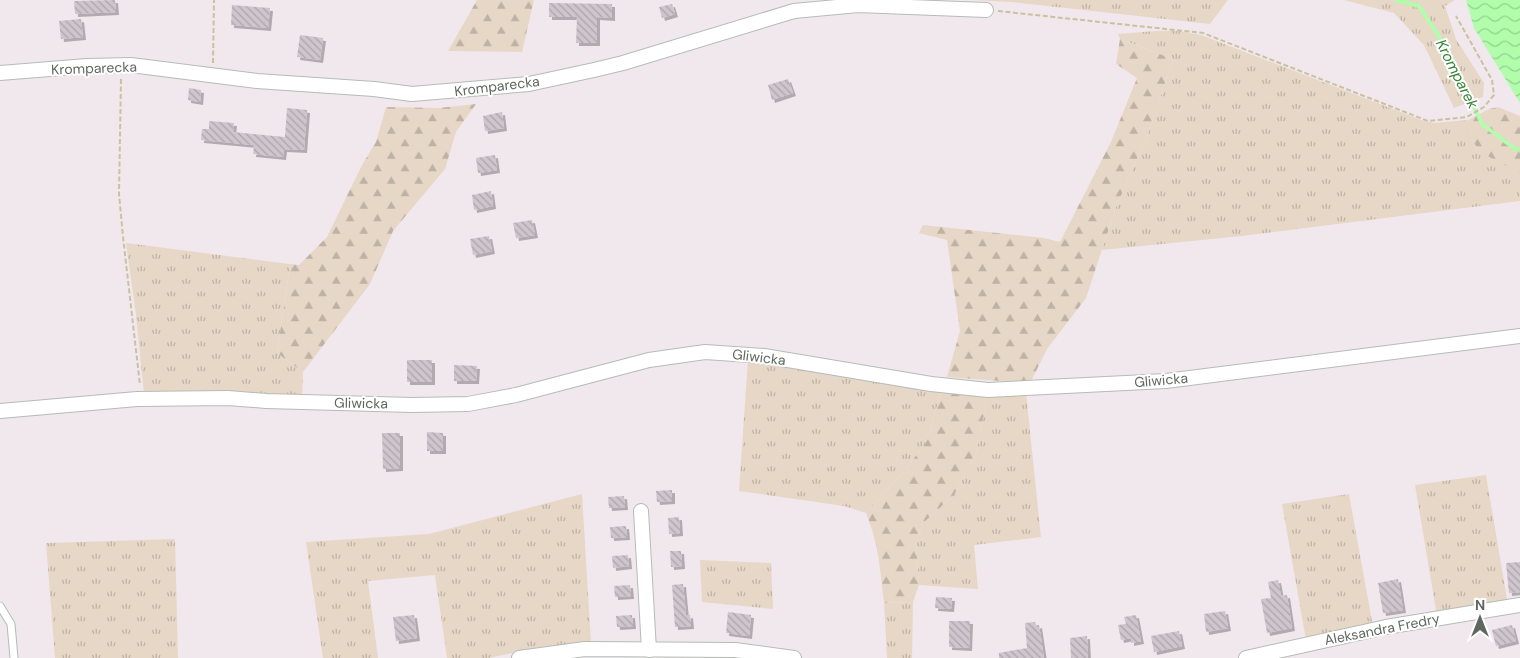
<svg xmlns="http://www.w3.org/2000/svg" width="1520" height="658" font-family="'DM Sans',sans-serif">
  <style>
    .grass { fill: url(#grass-tufts) }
    .forest { fill: url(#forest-firs) }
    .water { fill: url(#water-waves) }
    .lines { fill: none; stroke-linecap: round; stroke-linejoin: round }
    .stream { stroke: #b1fdac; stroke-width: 4 }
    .building { fill: url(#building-back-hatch); filter: url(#shadow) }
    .service-casing { stroke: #b5bcb6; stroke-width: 9 }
    .minor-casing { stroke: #b5bcb6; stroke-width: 16 }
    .path { stroke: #cac1a0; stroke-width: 2; stroke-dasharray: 5 2.5; stroke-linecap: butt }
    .service { stroke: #fff; stroke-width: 7 }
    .minor { stroke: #fff; stroke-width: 14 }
    .labels { text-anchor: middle; stroke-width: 4; stroke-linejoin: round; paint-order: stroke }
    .street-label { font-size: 14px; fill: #5f6860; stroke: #fff }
    .water-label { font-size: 15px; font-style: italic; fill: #388439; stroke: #fff }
  </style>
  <defs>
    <pattern id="grass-tufts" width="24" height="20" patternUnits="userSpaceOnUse" patternTransform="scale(1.25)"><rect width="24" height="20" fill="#e7d7c6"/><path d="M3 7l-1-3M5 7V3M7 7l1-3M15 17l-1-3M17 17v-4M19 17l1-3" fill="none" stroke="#beb2a4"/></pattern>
    <pattern id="forest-firs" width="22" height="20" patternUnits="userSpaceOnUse" patternTransform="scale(1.25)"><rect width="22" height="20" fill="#e7d7c6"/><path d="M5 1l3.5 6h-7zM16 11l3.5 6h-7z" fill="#beb2a4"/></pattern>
    <pattern id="water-waves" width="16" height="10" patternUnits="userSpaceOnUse" patternTransform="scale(1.25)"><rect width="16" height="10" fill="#b1fdac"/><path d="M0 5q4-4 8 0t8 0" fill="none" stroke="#93d18f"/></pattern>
    <pattern id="building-back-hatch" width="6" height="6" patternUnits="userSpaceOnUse" patternTransform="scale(1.25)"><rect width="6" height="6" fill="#cfc6cd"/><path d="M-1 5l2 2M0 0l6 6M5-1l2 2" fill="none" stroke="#aba5aa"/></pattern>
    <filter id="shadow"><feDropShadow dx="3" dy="3" stdDeviation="0" flood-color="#0004"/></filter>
  </defs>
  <rect width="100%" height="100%" fill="#f1e8ee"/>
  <!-- grass -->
  <g class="grass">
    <path d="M 973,0 L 1228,0 L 1210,24 L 1011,2 Z"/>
    <path d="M 1344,0 L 1455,0 L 1445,6 L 1456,39 L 1484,83 L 1483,97 L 1454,108 L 1424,45 L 1394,13 Z"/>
    <path d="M 1156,31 L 1179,31 L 1201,35 L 1424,121 L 1435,123 L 1468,120 L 1473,141 L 1516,171 L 1520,171 L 1520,201 L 1242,236 L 1102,250 L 1116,207 L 1150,129 L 1173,59 L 1120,39 L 1118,34 Z"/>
    <path d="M 126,243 L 290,264 L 277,353 L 303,372 L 302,397 L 144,394 L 136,315 Z"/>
    <path d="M 748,359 L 941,392 L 927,441 L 905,470 L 866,513 L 844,506 L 739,491 Z"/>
    <path d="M 1026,393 L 1041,537 L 974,545 L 978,589 L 919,585 L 916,544 L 923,523 L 954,495 L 976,452 L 988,396 Z"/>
    <path d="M 1486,475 L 1508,605 L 1437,616 L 1415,485 Z"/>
    <path d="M 582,494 L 591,643 L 541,647 L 489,658 L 447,658 L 435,575 L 368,581 L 378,658 L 323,658 L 306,542 L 429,534 Z"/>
    <path d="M 1349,494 L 1373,627 L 1306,640 L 1282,504 Z"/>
    <path d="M 175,539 L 178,658 L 55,658 L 46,543 Z"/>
    <path d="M 700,560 L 771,563 L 773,609 L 702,602 Z"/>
    <path d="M 913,602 L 912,658 L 887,658 L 884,603 Z"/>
  </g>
  <!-- forest -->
  <g class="forest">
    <path d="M 477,0 L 534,0 L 522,52 L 448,51 Z"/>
    <path d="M 1120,39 L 1173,59 L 1150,129 L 1116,207 L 1086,298 L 1047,349 L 1030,383 L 947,377 L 960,331 L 947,240 L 919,233 L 923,225 L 1044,238 L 1060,242 L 1111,142 L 1137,78 L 1116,64 Z"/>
    <path d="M 476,104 L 456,132 L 445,169 L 393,231 L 370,284 L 303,372 L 277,353 L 290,264 L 299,265 L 327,237 L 362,165 L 376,142 L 386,107 L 439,108 Z"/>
    <path d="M 1498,107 L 1520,116 L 1520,171 L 1516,171 L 1482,153 L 1473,142 L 1468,120 L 1489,109 Z"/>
    <path d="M 941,392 L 988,396 L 976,452 L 954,495 L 923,523 L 916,544 L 919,585 L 913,602 L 884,603 C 880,569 879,545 866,513 L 905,470 L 927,441 Z"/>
  </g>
  <!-- water -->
  <path class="water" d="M 1466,0 L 1520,0 L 1520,103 L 1474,28 Z"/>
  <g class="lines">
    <!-- stream -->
    <path class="stream" d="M 1396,0 L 1419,6 L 1447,49 L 1482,124 L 1515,149 L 1520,149"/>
  </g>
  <!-- building -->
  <g class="building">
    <path d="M 115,0 L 116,12 L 75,14 L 74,1 Z"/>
    <path d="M 549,3 L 612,4 L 612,18 L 597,17 L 597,43 L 576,43 L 577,17 L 549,17 Z"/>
    <path d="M 672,4 L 675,14 L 662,18 L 659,7 Z"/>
    <path d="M 232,5 L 270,8 L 268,28 L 231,25 Z"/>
    <path d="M 81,19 L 83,37 L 61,39 L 59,21 Z"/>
    <path d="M 300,35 L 323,38 L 320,60 L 297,57 Z"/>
    <path d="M 788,79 L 793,93 L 772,100 L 768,85 Z"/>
    <path d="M 189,88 L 201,90 L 200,102 L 188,100 Z"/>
    <path d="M 287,108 L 307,110 L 304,150 L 284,149 L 283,157 L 253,154 L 254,145 L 201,140 L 202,129 L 209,129 L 209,121 L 234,123 L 233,132 L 285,137 Z"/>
    <path d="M 502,112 L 504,128 L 485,131 L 483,116 Z"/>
    <path d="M 495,155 L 497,170 L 478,173 L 476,158 Z"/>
    <path d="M 491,191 L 493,206 L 474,210 L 472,195 Z"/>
    <path d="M 532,220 L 535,235 L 516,238 L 513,223 Z"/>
    <path d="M 489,236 L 492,251 L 473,255 L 470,239 Z"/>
    <rect x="407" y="360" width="25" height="22"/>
    <path d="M 454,365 L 477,366 L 476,381 L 454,381 Z"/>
    <path d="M 427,432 L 443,433 L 443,451 L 427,451 Z"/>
    <path d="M 382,433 L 400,433 L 400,468 L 383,469 Z"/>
    <path d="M 672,490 L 672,501 L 657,502 L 656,491 Z"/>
    <path d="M 624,496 L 625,507 L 609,508 L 608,497 Z"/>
    <path d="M 679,517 L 680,533 L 669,534 L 668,518 Z"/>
    <path d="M 626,526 L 627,537 L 611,538 L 610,527 Z"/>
    <path d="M 670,551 L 681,551 L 682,566 L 671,567 Z"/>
    <path d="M 628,555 L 629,566 L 613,568 L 612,556 Z"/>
    <path d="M 1520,562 L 1520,592 L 1509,593 L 1506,563 Z"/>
    <path d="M 1398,579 L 1403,610 L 1383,613 L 1378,583 Z"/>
    <path d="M 1278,580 L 1281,596 L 1287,595 L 1292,628 L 1267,633 L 1261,599 L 1271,598 L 1268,582 Z"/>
    <path d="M 683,584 L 686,616 L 690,615 L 691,626 L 675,627 L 672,585 Z"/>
    <path d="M 630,585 L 631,596 L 615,597 L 614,586 Z"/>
    <path d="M 936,597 L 952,598 L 951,609 L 935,608 Z"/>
    <path d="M 1225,611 L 1228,628 L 1206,632 L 1204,614 Z"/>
    <path d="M 728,612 L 751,615 L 749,636 L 726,633 Z"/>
    <path d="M 414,615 L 417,638 L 396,641 L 393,617 Z"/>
    <path d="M 632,615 L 633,626 L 617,627 L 616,616 Z"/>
    <path d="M 1136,615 L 1141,641 L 1131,643 L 1131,638 L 1121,640 L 1118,625 L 1126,624 L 1124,617 Z"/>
    <path d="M 949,621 L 970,621 L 969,648 L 949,647 Z"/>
    <path d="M 1035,622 L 1036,626 L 1039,625 L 1044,658 L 999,658 L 999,653 L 1027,648 L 1025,623 Z"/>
    <path d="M 1512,625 L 1516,641 L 1496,646 L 1492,630 Z"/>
    <path d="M 1179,631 L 1182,646 L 1154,652 L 1151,636 Z"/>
    <path d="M 1087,636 L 1088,658 L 1071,658 L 1070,638 Z"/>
  </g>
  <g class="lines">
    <!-- service casing -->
    <g class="service-casing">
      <path id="service" d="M 0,606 L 11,624 L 14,658"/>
    </g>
    <!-- minor casing -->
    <g class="minor-casing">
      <g id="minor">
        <path d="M 0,73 L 87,66 L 131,65 L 257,81 L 374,89 L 412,94 L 529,84 L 594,70 L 623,63 L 794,11 L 858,5 L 986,10"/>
        <path d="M 0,411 L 137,399 L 228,398 L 266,401 L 412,405 L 468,404 L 516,395 L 649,360 L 705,352 L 764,356 L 931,384 L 988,390 L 1166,381 L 1520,336"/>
        <path d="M 641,511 L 649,650"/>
        <path d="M 519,658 L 585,649 L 735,650 L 794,658"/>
        <path d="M 1246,658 L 1386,627 L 1520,605"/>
      </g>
    </g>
    <!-- path -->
    <g class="path">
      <path d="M 998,11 L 1203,33 L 1428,121 L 1467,117 L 1484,107 L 1494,95 L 1492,80 L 1456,16"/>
      <path d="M 213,63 L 214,0"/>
      <path d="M 121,79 L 119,194 L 123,237 L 140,385"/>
    </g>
    <!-- service -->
    <use href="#service" class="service"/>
    <!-- minor -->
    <use href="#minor" class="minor"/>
  </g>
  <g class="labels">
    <!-- street labels -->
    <g class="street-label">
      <text transform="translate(94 68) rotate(-2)" y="5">Kromparecka</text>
      <text transform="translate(497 86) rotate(-7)" y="5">Kromparecka</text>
      <text transform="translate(759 357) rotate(7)" y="5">Gliwicka</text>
      <text transform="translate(1161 380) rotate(-5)" y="5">Gliwicka</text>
      <text transform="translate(361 403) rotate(1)" y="5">Gliwicka</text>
      <text transform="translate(1382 629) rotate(-11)" y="5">Aleksandra Fredry</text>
    </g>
    <!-- water labels -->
    <g class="water-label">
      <text transform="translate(1457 74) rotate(63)" y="5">Kromparek</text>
    </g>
  </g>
  <!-- north arrow -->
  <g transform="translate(1480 618)" stroke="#ffffff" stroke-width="4" paint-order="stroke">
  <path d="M0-4L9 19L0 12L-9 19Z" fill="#5f6860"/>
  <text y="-8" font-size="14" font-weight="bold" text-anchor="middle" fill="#5f6860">N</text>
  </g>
</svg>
